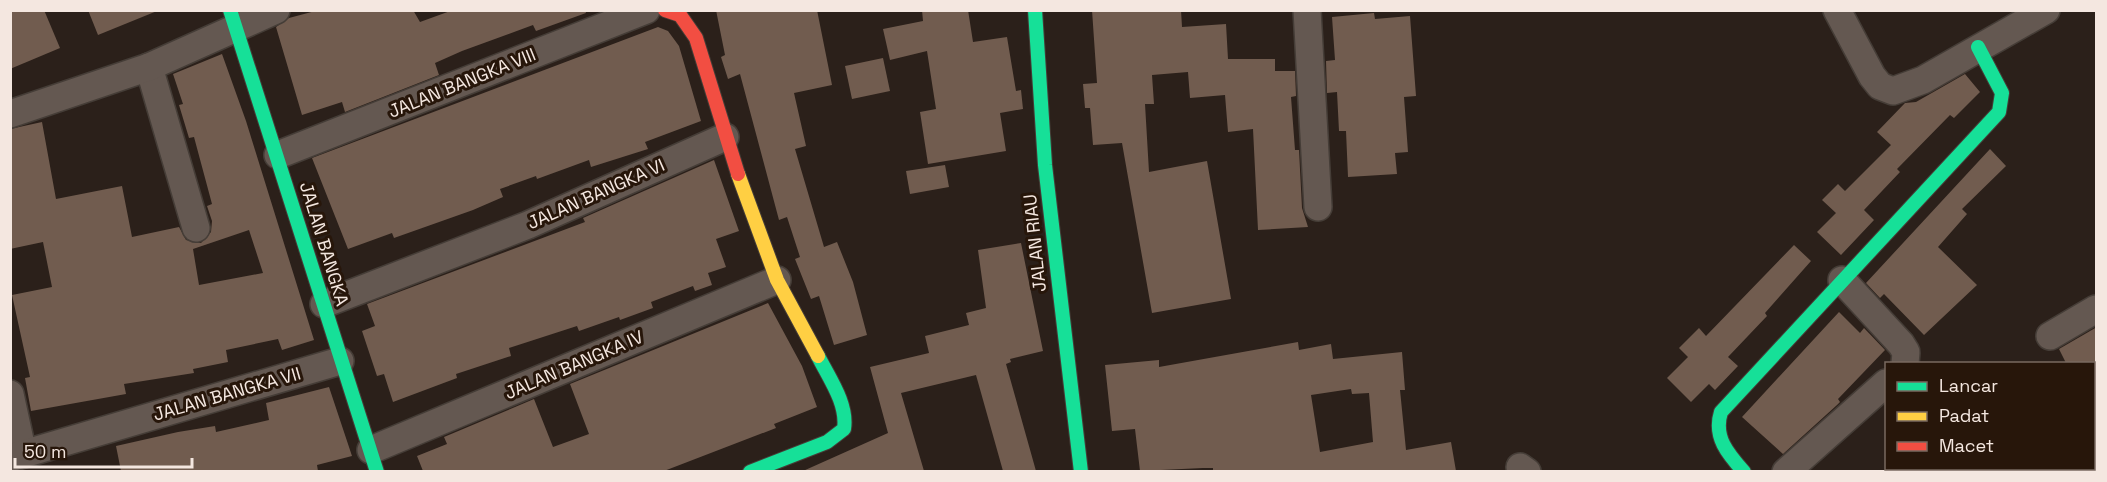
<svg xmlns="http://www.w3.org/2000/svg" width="2107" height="482" font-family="'Space Grotesk',sans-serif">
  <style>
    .building { fill: #715c4f; fill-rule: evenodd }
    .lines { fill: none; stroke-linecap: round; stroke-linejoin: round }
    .street-casing { stroke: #453d37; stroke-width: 30 }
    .fast-casing { stroke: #453d37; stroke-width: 16 }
    .slow-casing { stroke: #453d37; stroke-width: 16 }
    .jam-casing { stroke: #453d37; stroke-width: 16 }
    .street { stroke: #645851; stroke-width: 27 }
    .fast { stroke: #16e098; stroke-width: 14 }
    .slow { stroke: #ffcf43; stroke-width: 14 }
    .jam { stroke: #f24e42; stroke-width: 14 }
    .labels { text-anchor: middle; stroke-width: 6; stroke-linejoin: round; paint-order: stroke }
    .street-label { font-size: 18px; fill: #f4e7e0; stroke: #27160a }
  </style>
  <rect width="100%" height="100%" fill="#2b201a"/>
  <!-- building -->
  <g class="building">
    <path d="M 10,10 L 44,10 L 60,48 L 10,69 Z"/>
    <path d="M 88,10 L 157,10 L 157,11 L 98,35 Z"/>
    <path d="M 319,10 L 413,10 L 420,22 L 453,10 L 585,10 L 586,13 L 536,31 L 533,25 L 462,51 L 435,63 L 439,75 L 345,112 L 342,102 L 302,115 L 276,27 L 289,18 Z"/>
    <path d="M 716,10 L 817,10 L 832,85 L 794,93 L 806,146 L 795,149 L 824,247 L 837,242 L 853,282 L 867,335 L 834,345 L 819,296 L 811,299 L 795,259 L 800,257 L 787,217 L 779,220 L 740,74 L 728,79 L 721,57 L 725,55 Z"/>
    <path d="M 922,10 L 968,10 L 973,42 L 1007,37 L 1016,91 L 1021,90 L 1023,109 L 1000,113 L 1006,151 L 928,164 L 920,112 L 936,109 L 927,51 L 890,60 L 883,29 L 923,21 Z"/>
    <path d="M 1092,10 L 1181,10 L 1182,27 L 1226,24 L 1228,59 L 1275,59 L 1275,71 L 1295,71 L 1296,96 L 1291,97 L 1295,150 L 1299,150 L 1302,208 L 1308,227 L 1258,230 L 1253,129 L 1228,132 L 1225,95 L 1190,98 L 1188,72 L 1152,75 L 1154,104 L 1145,104 L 1149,172 L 1207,161 L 1231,299 L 1152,313 L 1122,143 L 1093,145 L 1090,108 L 1085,108 L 1083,84 L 1097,83 Z"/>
    <path d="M 1374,13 L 1375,19 L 1410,16 L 1416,96 L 1404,97 L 1408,152 L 1395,153 L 1397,174 L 1348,177 L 1346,131 L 1339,131 L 1337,92 L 1327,93 L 1326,61 L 1335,60 L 1332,17 Z"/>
    <path d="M 658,27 L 668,31 L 679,46 L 701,121 L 645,142 L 648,149 L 591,167 L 589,160 L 537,179 L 536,176 L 500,189 L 503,197 L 473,210 L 394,238 L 392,233 L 348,249 L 312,158 Z"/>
    <path d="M 222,54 L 246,121 L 314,340 L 282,350 L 278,339 L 226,350 L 228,362 L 193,369 L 194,373 L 124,384 L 126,394 L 31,411 L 25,378 L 30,377 L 12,295 L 52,287 L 43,242 L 10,249 L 10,129 L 42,122 L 56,199 L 122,186 L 132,237 L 179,227 L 186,240 L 201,243 L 211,232 L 212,221 L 207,206 L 212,204 L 194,137 L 189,138 L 179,105 L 183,104 L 173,74 ZM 249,230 L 263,273 L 199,285 L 193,249 Z"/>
    <path d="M 883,58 L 890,91 L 852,99 L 845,66 Z"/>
    <path d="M 1965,74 L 1980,92 L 1954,118 L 1950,115 L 1897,169 L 1900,172 L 1864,210 L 1874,220 L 1841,255 L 1817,232 L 1836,213 L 1822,200 L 1838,184 L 1845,191 L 1891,145 L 1877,132 L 1905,103 L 1916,102 Z"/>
    <path d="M 1990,149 L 2006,166 L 1962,209 L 1967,214 L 1938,247 L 1977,285 L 1924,335 L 1884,294 L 1880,298 L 1866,283 Z"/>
    <path d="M 714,160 L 739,231 L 716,239 L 726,267 L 708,273 L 712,285 L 695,291 L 693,286 L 651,302 L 653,308 L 620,320 L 619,317 L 579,331 L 577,326 L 509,348 L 511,356 L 456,374 L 457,378 L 393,402 L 384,374 L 377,376 L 362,331 L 375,326 L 367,304 L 585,222 L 583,218 Z"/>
    <path d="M 945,165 L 949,187 L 910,194 L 906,171 Z"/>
    <path d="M 1021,243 L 1043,351 L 1010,359 L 1011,362 L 1006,364 L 1036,471 L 1003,471 L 976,375 L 901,393 L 924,471 L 803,471 L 888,433 L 870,367 L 929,353 L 925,336 L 969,325 L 966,313 L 986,308 L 978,250 Z"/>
    <path d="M 1794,245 L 1811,261 L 1765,313 L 1767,316 L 1728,357 L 1738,366 L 1715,390 L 1709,384 L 1691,402 L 1667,378 L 1688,357 L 1679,348 L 1699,328 L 1706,336 Z"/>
    <path d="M 768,303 L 802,366 L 817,407 L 774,424 L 776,428 L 664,471 L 423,471 L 417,456 L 447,444 L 444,437 L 534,399 L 553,447 L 589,434 L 570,384 Z"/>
    <path d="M 1839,312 L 1860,333 L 1864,328 L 1885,350 L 1838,399 L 1840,402 L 1837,405 L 1783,454 L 1742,417 Z"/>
    <path d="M 2097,327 L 2097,363 L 2066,363 L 2059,349 Z"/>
    <path d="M 1298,342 L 1299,350 L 1331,344 L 1333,359 L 1402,352 L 1405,390 L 1400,390 L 1406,450 L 1451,442 L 1456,471 L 1213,471 L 1213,468 L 1203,468 L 1140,471 L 1135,429 L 1112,431 L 1105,365 L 1159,360 L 1159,367 ZM 1351,389 L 1352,394 L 1369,393 L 1373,442 L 1320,452 L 1311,395 Z"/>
    <path d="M 329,387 L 352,456 L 317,465 L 318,471 L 121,471 L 116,446 L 178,432 L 215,426 L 216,432 L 269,420 L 266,403 Z"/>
  </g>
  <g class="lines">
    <!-- street casing -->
    <g class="street-casing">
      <g id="street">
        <path d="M 1307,10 L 1318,207"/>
        <path d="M 1837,10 L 1872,76 L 1880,86 L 1893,91 L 1923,80 L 2046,10"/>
        <path d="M 149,67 L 196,228"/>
        <path d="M 10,114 L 149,67 L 276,10"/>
        <path d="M 278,155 L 646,10"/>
        <path d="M 1842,280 L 1901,344 L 1906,352 L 1905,364"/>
        <path d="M 324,304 L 528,225 L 725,137"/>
        <path d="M 2050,336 L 2096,309"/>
        <path d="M 10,394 L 23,454"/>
        <path d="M 371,450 L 777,280"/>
        <path d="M 10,458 L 340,361"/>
        <path d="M 1520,467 L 1527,472"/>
        <path d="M 1786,472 L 1886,383"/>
      </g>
    </g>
    <!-- fast casing -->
    <g class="fast-casing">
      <g id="fast">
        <path d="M 230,10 L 377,472"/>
        <path d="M 1035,10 L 1045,165 L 1081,472"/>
        <path d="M 750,472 L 827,442 L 844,429 C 848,404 829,378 818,356"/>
        <path d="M 1744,472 C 1728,454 1713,437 1721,412 L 1999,112 L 2002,93 L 1978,47"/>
      </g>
    </g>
    <!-- slow casing -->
    <g class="slow-casing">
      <path id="slow" d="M 738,174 L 777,280 L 818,356"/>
    </g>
    <!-- jam casing -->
    <g class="jam-casing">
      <path id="jam" d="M 665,10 L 680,15 L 696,38 L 738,174"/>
    </g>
    <!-- street -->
    <use href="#street" class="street"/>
    <!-- fast -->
    <use href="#fast" class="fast"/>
    <!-- slow -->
    <use href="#slow" class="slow"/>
    <!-- jam -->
    <use href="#jam" class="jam"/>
  </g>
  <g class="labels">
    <!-- street labels -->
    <g class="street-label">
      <text transform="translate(462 83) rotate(-22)" y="6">JALAN BANGKA VIII</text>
      <text transform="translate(596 194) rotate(-24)" y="6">JALAN BANGKA VI</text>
      <text transform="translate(1035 243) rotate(-96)" y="6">JALAN RIAU</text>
      <text transform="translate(324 244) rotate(73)" y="6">JALAN BANGKA</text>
      <text transform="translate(574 365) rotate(-23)" y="6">JALAN BANGKA IV</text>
      <text transform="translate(227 394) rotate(-16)" y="6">JALAN BANGKA VII</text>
    </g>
  </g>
  <!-- border -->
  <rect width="2107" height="482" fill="none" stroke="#f4e7e0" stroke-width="24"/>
  <!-- legend -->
  <rect x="1885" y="362" width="210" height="108" fill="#27160a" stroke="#796a60" stroke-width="1.5"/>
  <rect x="1897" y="382" width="30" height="9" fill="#16e098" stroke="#796a60" stroke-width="1.5"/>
  <text x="1939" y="392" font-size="18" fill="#f4e7e0">Lancar</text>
  <rect x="1897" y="412" width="30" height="9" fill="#ffcf43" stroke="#796a60" stroke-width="1.5"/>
  <text x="1939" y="422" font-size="18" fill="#f4e7e0">Padat</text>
  <rect x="1897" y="442" width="30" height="9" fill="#f24e42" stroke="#796a60" stroke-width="1.5"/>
  <text x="1939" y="452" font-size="18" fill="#f4e7e0">Macet</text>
  <!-- scale -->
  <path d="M15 458v9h177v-9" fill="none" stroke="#f4e7e0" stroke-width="3"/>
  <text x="24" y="458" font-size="18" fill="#f4e7e0" stroke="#27160a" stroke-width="4.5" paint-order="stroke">50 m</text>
</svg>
